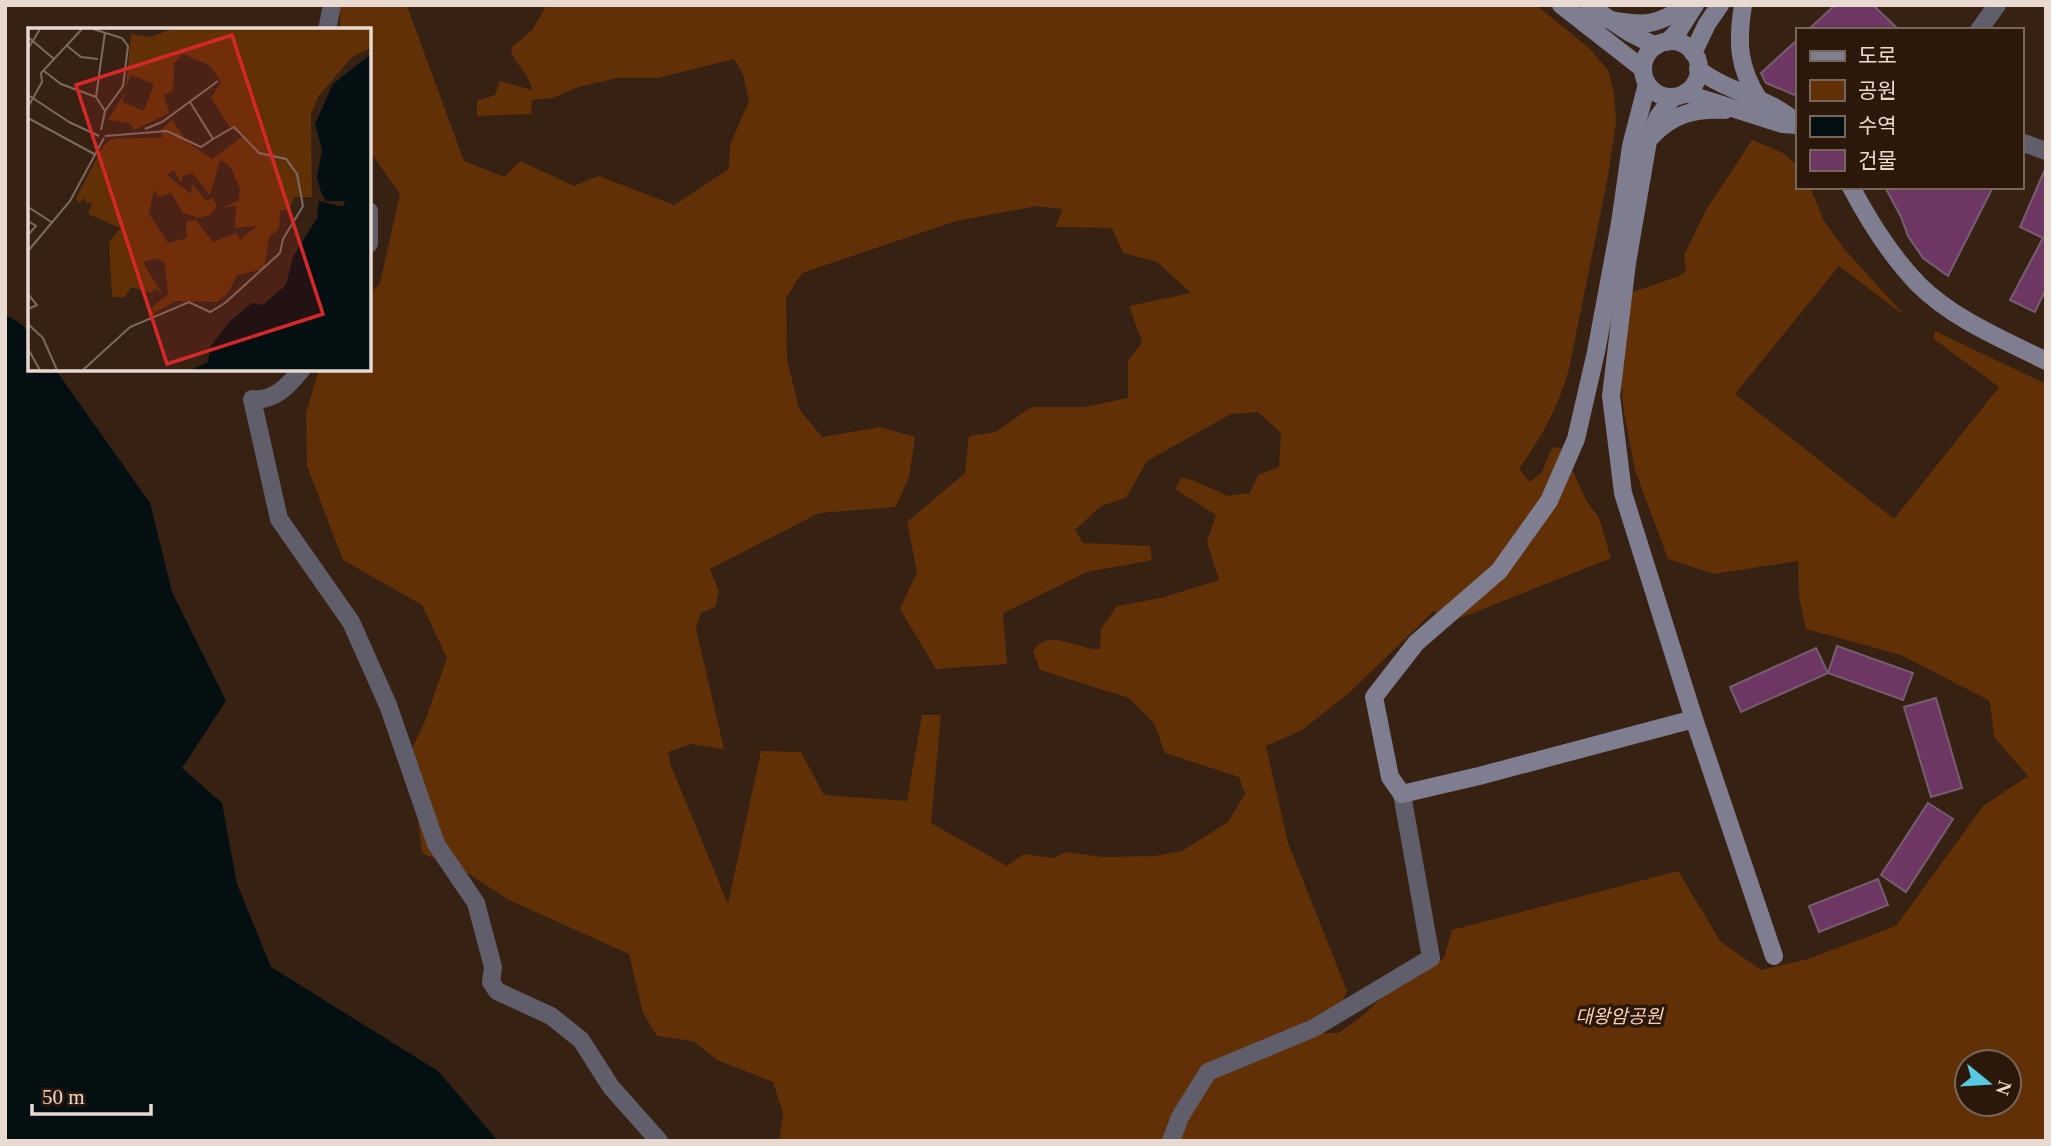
<svg xmlns="http://www.w3.org/2000/svg" width="2051" height="1146" font-family="'Times New Roman','Noto Sans KR',serif">
  <style>
    .green { fill: #613007; fill-rule: evenodd }
    .water { fill: #030f11 }
    .building { fill: #6d3663; stroke: #755e70; stroke-width: 2 }
    .lines { fill: none; stroke-linecap: round; stroke-linejoin: round }
    .street { stroke: #5f5e6a; stroke-width: 18 }
    .secondary { stroke: #7e7e90; stroke-width: 18 }
    .labels { text-anchor: middle; stroke-width: 7; stroke-linejoin: round; paint-order: stroke }
    .park-label { font-size: 19px; font-style: italic; fill: #f5d1ba; stroke: #2c180a }
    .inset-road { fill: none; stroke: #7d6b5f; stroke-width: 2 }
    .view { fill: #d62828; fill-opacity: 0.15; stroke: #d62828; stroke-width: 3.5 }
    .inset-edge { fill: none; stroke: #e8dad1; stroke-width: 3.5 }
  </style>
  <rect width="100%" height="100%" fill="#362113"/>
  <!-- green -->
  <path class="green" d="M 340,5 L 407,6 L 464,161 L 504,177 L 520,161 L 574,186 L 599,176 L 674,205 L 729,169 L 730,145 L 749,101 L 743,74 L 734,59 L 658,78 L 617,78 L 579,87 L 552,98 L 532,100 L 531,114 L 477,116 L 477,101 L 495,95 L 500,81 L 532,90 C 528,69 513,65 511,48 L 532,30 L 547,5 L 1536,5 L 1589,48 L 1608,70 L 1614,93 L 1616,122 L 1608,176 L 1569,369 C 1558,408 1542,436 1519,469 L 1530,482 L 1542,472 L 1552,448 L 1559,447 L 1570,455 L 1571,467 L 1586,500 L 1599,518 L 1611,558 L 1450,622 L 1434,611 L 1349,693 L 1302,730 L 1266,746 L 1288,843 L 1347,991 L 1336,1016 L 1278,1032 L 1338,1033 L 1360,1018 L 1393,987 L 1444,958 L 1452,930 L 1678,871 L 1721,942 L 1761,970 L 1808,959 L 1896,926 L 1983,806 L 2028,776 L 1994,737 L 1990,701 L 1901,655 L 1806,629 L 1799,597 L 1798,561 L 1714,574 L 1668,559 L 1635,470 L 1624,412 L 1618,353 L 1627,294 L 1679,276 L 1686,271 L 1684,255 L 1706,210 L 1752,140 L 1783,153 L 1797,165 L 1797,187 L 1810,187 L 1824,221 L 1845,250 L 1905,316 L 1839,266 L 1735,394 L 1894,519 L 1999,387 L 1934,339 L 1935,331 L 2046,384 L 2046,1141 L 779,1141 L 783,1113 L 773,1082 L 717,1060 L 693,1041 L 657,1036 L 643,1013 L 629,954 L 509,900 L 469,874 L 422,853 L 410,753 L 425,721 L 447,658 L 422,605 L 343,560 L 307,466 L 306,413 L 319,369 L 369,369 L 369,295 L 380,283 L 400,194 L 374,157 L 369,145 L 369,30 L 340,30 ZM 1037,206 L 1062,209 L 1056,227 L 1112,228 L 1123,253 L 1157,262 L 1191,293 L 1129,306 L 1142,342 L 1128,361 L 1128,398 L 1084,407 L 1031,407 L 996,432 L 969,436 L 965,473 L 907,522 L 917,572 L 900,609 L 936,669 L 1007,664 L 1003,613 L 1087,572 L 1152,560 L 1150,546 L 1083,543 L 1075,530 L 1101,506 L 1126,498 L 1147,461 L 1231,414 L 1258,412 L 1281,433 L 1279,467 L 1258,475 L 1250,493 L 1228,496 L 1192,480 L 1181,478 L 1175,489 L 1216,515 L 1207,542 L 1219,580 L 1161,598 L 1117,606 L 1101,629 L 1100,649 C 1078,651 1050,626 1033,651 L 1040,670 L 1129,698 L 1154,723 L 1165,753 L 1239,777 L 1245,794 L 1228,822 L 1182,851 L 1154,856 L 1103,857 L 1066,852 L 1054,858 L 1024,854 L 1007,866 L 931,823 L 941,715 L 922,715 L 907,801 L 824,795 L 801,752 L 761,751 L 728,904 L 671,766 L 668,752 L 691,744 L 724,749 L 696,629 L 701,613 L 715,607 L 719,592 L 710,569 L 819,513 L 896,507 L 909,477 L 915,437 L 880,427 L 822,437 L 799,409 L 787,359 L 786,298 L 802,273 L 956,221 ZM 1967,1062 L 2009,1062 L 2009,1104 L 1967,1104 Z"/>
  <!-- water -->
  <path class="water" d="M 5,315 C 37,330 30,338 30,369 L 55,369 L 150,503 L 172,592 L 226,701 L 182,768 L 222,803 L 237,884 L 271,967 L 438,1071 L 498,1141 L 5,1141 Z"/>
  <!-- building -->
  <g class="building">
    <path d="M 1835,5 L 1873,5 L 1899,30 L 1808,30 Z"/>
    <path d="M 1797,40 L 1797,96 L 1766,83 L 1761,73 Z"/>
    <path d="M 2046,167 L 2046,289 L 2035,312 L 2010,300 L 2043,238 L 2020,227 Z"/>
    <path d="M 1885,187 L 1993,187 L 1948,276 L 1923,258 L 1908,236 L 1901,217 Z"/>
    <path d="M 1837,646 L 1913,673 L 1903,700 L 1828,673 Z"/>
    <path d="M 1816,648 L 1828,673 L 1741,712 L 1730,687 Z"/>
    <path d="M 1936,698 L 1962,788 L 1931,797 L 1904,707 Z"/>
    <path d="M 1928,803 L 1953,819 L 1906,892 L 1881,875 Z"/>
    <path d="M 1878,879 L 1888,905 L 1819,932 L 1809,906 Z"/>
  </g>
  <g class="lines">
    <!-- street -->
    <g class="street">
      <path d="M 327,30 L 332,5"/>
      <path d="M 1979,30 L 1997,5"/>
      <path d="M 2021,142 L 2046,151"/>
      <path d="M 369,211 L 369,244"/>
      <path d="M 302,369 C 289,385 274,402 252,399 L 279,519 L 351,622 L 388,705 L 436,844 L 476,903 L 493,967 L 491,982 L 497,991 L 551,1016 L 581,1040 L 611,1087 L 659,1141"/>
      <path d="M 1171,1141 L 1180,1117 L 1208,1072 L 1314,1028 L 1431,958 L 1402,794"/>
    </g>
    <!-- secondary -->
    <g class="secondary">
      <path d="M 1561,5 L 1643,69"/>
      <path d="M 1588,5 L 1630,33 L 1656,46"/>
      <path d="M 1743,5 C 1737,43 1738,67 1759,100"/>
      <path d="M 1606,19 C 1648,27 1653,26 1689,5"/>
      <circle cx="1671" cy="69" r="28"/>
      <path d="M 1667,42 L 1679,30 L 1695,5"/>
      <path d="M 1693,53 L 1707,24 L 1720,5"/>
      <path d="M 1698,69 C 1728,93 1769,97 1797,123"/>
      <path d="M 1647,84 L 1631,146 L 1620,223 L 1596,352 L 1576,439 L 1549,501 L 1499,571 L 1416,643 L 1374,697 L 1390,777 L 1402,794 L 1479,776 L 1694,719"/>
      <path d="M 1685,93 L 1782,124 L 1797,125"/>
      <path d="M 1673,97 L 1658,117 L 1648,141 L 1627,263 L 1611,396 L 1623,493 L 1694,719 L 1774,956"/>
      <path d="M 1652,136 C 1673,114 1695,108 1725,110"/>
      <path d="M 1851,187 C 1869,221 1891,256 1918,284 C 1953,319 2002,339 2046,361"/>
    </g>
  </g>
  <g class="labels">
    <!-- park labels -->
    <g class="park-label">
      <text x="1619" y="1023">대왕암공원</text>
    </g>
  </g>
  <!-- overview -->
  <g transform="translate(28 28)">
    <rect width="343" height="343" fill="#362113"/>
    <path d="M 143,1 L 343,1 L 343,20 L 324,29 L 290,69 L 283,86 L 284,169 L 266,169 L 262,180 L 252,183 L 251,201 L 241,209 L 236,241 L 209,247 L 200,265 L 189,274 L 148,273 L 120,289 L 122,281 L 140,266 L 137,236 L 130,230 L 115,234 L 134,266 L 127,260 L 123,265 L 103,259 L 97,269 L 84,269 L 81,214 L 93,200 L 60,186 L 64,174 L 59,176 L 57,170 L 51,175 L 48,170 L 75,118 L 84,111 L 135,109 L 133,102 L 144,92 L 159,114 L 184,131 L 214,109 L 222,114 L 201,98 L 183,70 L 193,54 L 189,48 L 181,37 L 155,26 L 146,35 L 145,63 L 136,67 L 141,85 L 107,102 L 101,95 L 80,92 L 98,63 L 94,74 L 116,83 L 126,56 L 103,47 L 98,58 L 103,6 L 123,9 ZM 192,132 L 202,138 L 212,161 L 210,173 L 195,179 L 208,178 L 207,200 L 229,198 L 212,212 L 209,205 L 185,214 L 168,192 L 158,193 L 159,210 L 140,215 L 121,186 L 126,162 L 131,169 L 143,165 L 155,185 L 170,190 L 182,187 L 189,179 L 185,170 L 178,173 L 164,155 L 163,166 L 139,147 L 146,142 L 153,155 L 155,148 L 164,145 L 182,167 Z" fill="#613007" fill-rule="evenodd"/>
    <path d="M 343,26 L 343,342 L 163,342 L 180,334 L 182,319 L 201,294 L 224,275 L 235,277 L 258,257 L 265,229 L 289,190 L 291,173 L 315,179 L 317,173 L 298,173 L 293,164 L 289,149 L 294,122 L 287,96 L 305,56 Z" fill="#030f11"/>
    <path class="inset-road" d="M 65,1 L 94,10 L 100,18 L 95,58 L 77,83 L 73,102M 77,4 L 68,69 L 77,83M 0,9 L 26,31M 38,17 L 53,29 L 70,31M 0,21 L 12,1M 16,43 L 33,56 L 68,69M 0,67 L 41,94M 0,79 L 14,54 L 13,45 L 54,1M 0,90 L 68,127M 41,94 L 71,108M 117,101 L 134,94 L 190,53M 77,108 L 139,103 L 173,119 L 185,111 L 162,74M 0,179 L 25,195M 0,193 L 8,198 L 0,207M 0,223 L 42,173 L 76,110M 0,266 L 9,277 L 0,281M 0,296 L 15,310 L 29,342M 0,321 L 12,342M 55,342 L 102,299 L 161,274 L 182,284 L 197,275 L 252,225 L 255,211 L 275,178 L 269,146 L 258,131 L 231,125 L 206,99 L 185,111"/>
    <path class="view" d="M 204,7 L 295,286 L 139,336 L 48,57 Z"/>
    <rect width="343" height="343" class="inset-edge"/>
  </g>
  <!-- border -->
  <rect width="2051" height="1146" fill="none" stroke="#e8dad1" stroke-width="14"/>
  <!-- legend -->
  <rect x="1796" y="28" width="228" height="161" fill="#2c180a" stroke="#77665a" stroke-width="2"/>
  <rect x="1810" y="51" width="35" height="10" fill="#7e7e90" stroke="#77665a" stroke-width="2"/>
  <text x="1858" y="63" font-size="21" fill="#e8dad1">도로</text>
  <rect x="1810" y="80" width="35" height="21" fill="#613007" stroke="#77665a" stroke-width="2"/>
  <text x="1858" y="98" font-size="21" fill="#e8dad1">공원</text>
  <rect x="1810" y="116" width="35" height="21" fill="#030f11" stroke="#77665a" stroke-width="2"/>
  <text x="1858" y="133" font-size="21" fill="#e8dad1">수역</text>
  <rect x="1810" y="150" width="35" height="21" fill="#6d3663" stroke="#77665a" stroke-width="2"/>
  <text x="1858" y="168" font-size="21" fill="#e8dad1">건물</text>
  <!-- north arrow -->
  <g transform="translate(1988 1083) rotate(108)"><circle r="33" fill="#2c180a" stroke="#77665a" stroke-width="2"/>
  <path d="M0-5L12 26L0 18L-12 26Z" fill="#58c9e3"/>
  <text y="-10" font-size="19" font-weight="bold" text-anchor="middle" fill="#e8dad1">N</text>
  </g>
  <!-- scale -->
  <path d="M32 1104v10h119v-10" fill="none" stroke="#e8dad1" stroke-width="3.5"/>
  <text x="42" y="1104" font-size="21" fill="#e8dad1" stroke="#2c180a" stroke-width="5" paint-order="stroke">50 m</text>
</svg>
